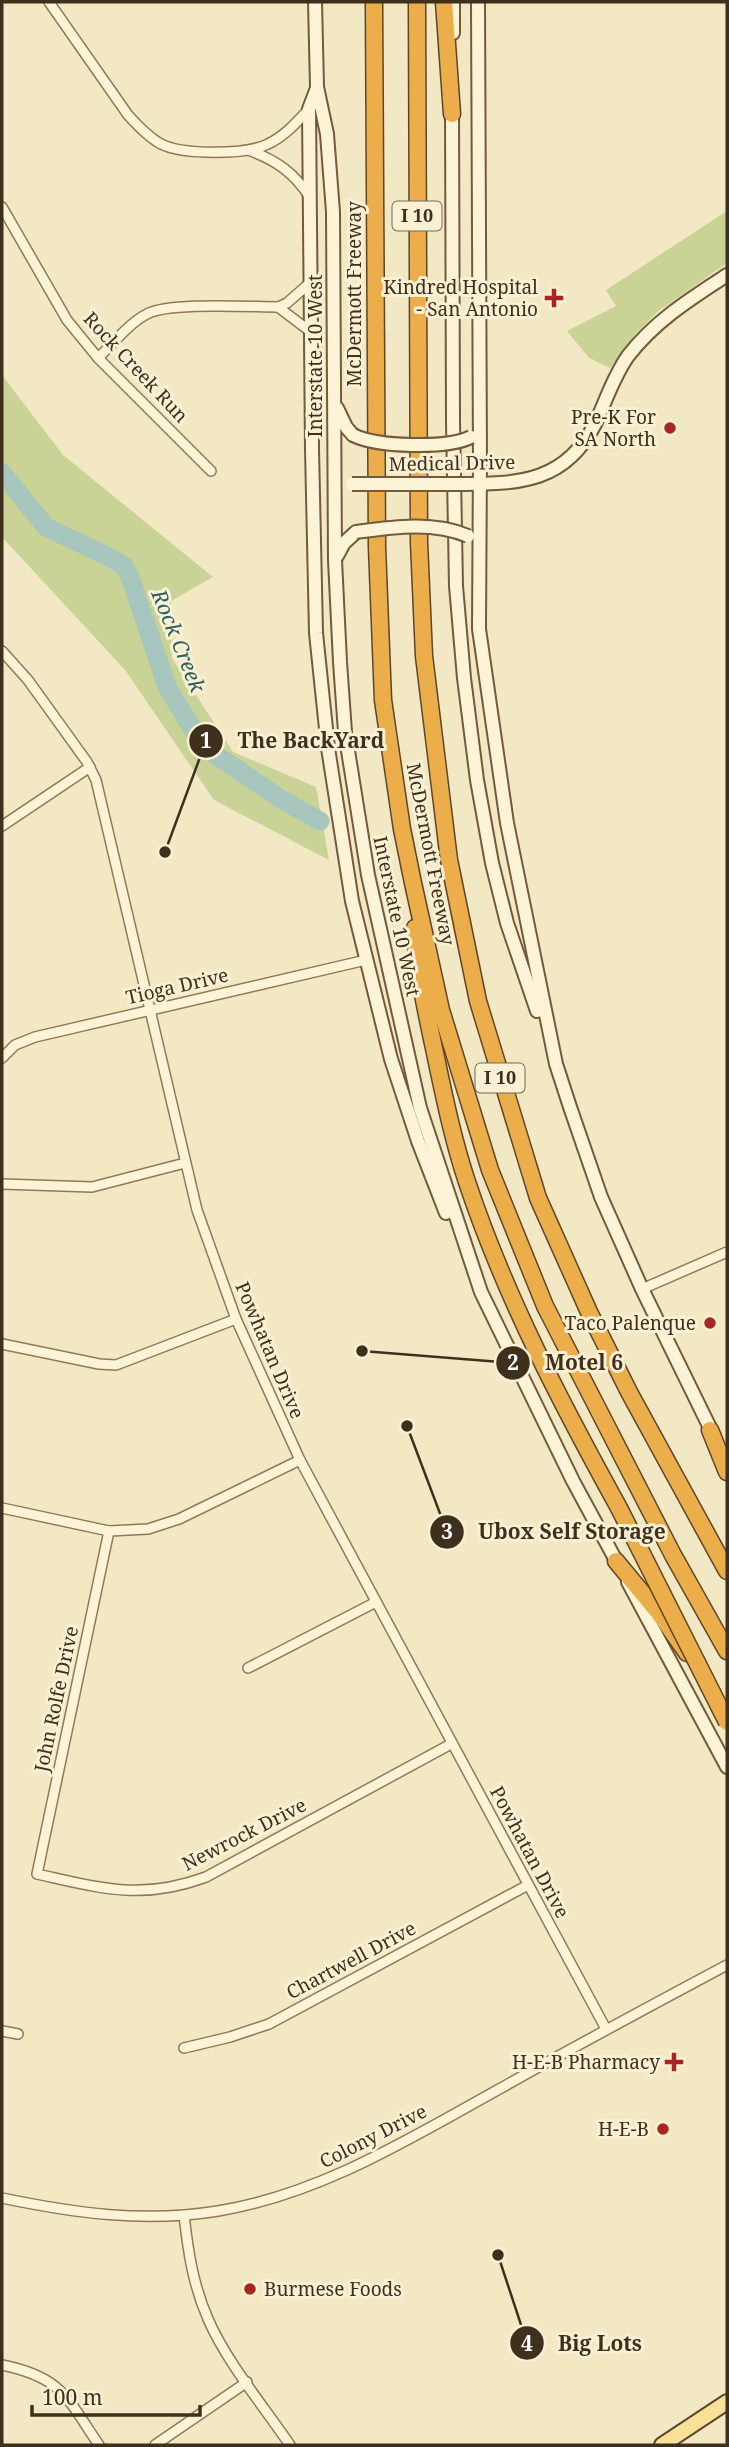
<svg xmlns="http://www.w3.org/2000/svg" width="729" height="2447" font-family="'Noto Serif',serif">
  <style>
    .green { fill: #c9d396 }
    .lines { fill: none; stroke-linecap: round; stroke-linejoin: round }
    .river { stroke: #a6c6be; stroke-width: 19 }
    .street-casing { stroke: #917957; stroke-width: 12 }
    .secondary-casing { stroke: #735a3a; stroke-width: 16 }
    .primary-casing { stroke: #5e462c; stroke-width: 18 }
    .highway-casing { stroke: #5e462c; stroke-width: 19 }
    .street { stroke: #fdf4d8; stroke-width: 9 }
    .secondary { stroke: #fdf4d8; stroke-width: 12 }
    .primary { stroke: #fae198; stroke-width: 14 }
    .highway { stroke: #ecae4b; stroke-width: 16 }
    .secondary-bridge-casing { stroke: #735a3a; stroke-width: 16; stroke-linecap: butt }
    .highway-bridge-casing { stroke: #5e462c; stroke-width: 19; stroke-linecap: butt }
    .secondary-bridge { stroke: #fdf4d8; stroke-width: 12 }
    .highway-bridge { stroke: #ecae4b; stroke-width: 16 }
    .poi-dot { fill: #a72620; stroke: #faf1d4; stroke-width: 2.5 }
    .labels { text-anchor: middle; stroke-width: 6; stroke-linejoin: round; paint-order: stroke }
    .shield { fill: #faf1d4; stroke: #776954; stroke-width: 2 }
    .shield-label { font-size: 18px; font-weight: bold; fill: #3f2f1d }
    .poi-label { font-size: 19px; fill: #3f2f1d; stroke: #faf1d4; text-anchor: end }
    .street-label { font-size: 19px; fill: #3f2f1d; stroke: #faf1d4 }
    .water-label { font-size: 21px; font-style: italic; fill: #2b6060; stroke: #faf1d4 }
    .leader { fill: none; stroke: #3f2f1d; stroke-width: 2.5 }
    .callout-dot { fill: #3f2f1d; stroke: #faf1d4; stroke-width: 2.5 }
    .mark-label { font-size: 21px; text-anchor: middle; font-weight: bold; fill: #fff }
    .callout-label { font-size: 21px; text-anchor: middle; font-weight: bold; fill: #3f2f1d; stroke: #faf1d4; stroke-width: 6; stroke-linejoin: round; paint-order: stroke }
  </style>
  <rect width="100%" height="100%" fill="#f3e8c4"/>
  <!-- green -->
  <g class="green">
    <path d="M 727,211 L 727,263 L 657,312 L 635,335 L 610,368 L 589,358 L 567,331 L 616,306 L 606,290 Z"/>
    <path d="M 2,375 L 63,455 L 213,577 L 171,601 L 172,658 L 233,752 L 316,787 L 329,860 L 214,800 L 125,670 L 2,537 Z"/>
  </g>
  <g class="lines">
    <!-- river -->
    <path class="river" d="M 2,473 L 46,527 L 113,559 L 125,567 L 131,580 L 168,689 L 204,747 L 281,799 L 320,821"/>
    <!-- street casing -->
    <g class="street-casing">
      <g id="street">
        <path d="M 49,2 L 128,115 C 137,125 148,137 161,144 C 183,155 246,155 268,144 C 285,136 297,122 309,109"/>
        <path d="M 251,151 C 277,161 294,173 309,196"/>
        <path d="M 2,207 L 67,320 L 98,358 L 211,471"/>
        <path d="M 311,282 L 287,303 L 278,307 L 311,332"/>
        <path d="M 98,358 C 113,344 129,323 147,314 C 169,302 250,307 278,307"/>
        <path d="M 2,651 L 28,680 L 87,762 L 96,780 L 197,1210 L 236,1319 L 300,1460 L 606,2029"/>
        <path d="M 2,826 L 90,767"/>
        <path d="M 2,1058 L 15,1045 L 35,1037 L 366,960"/>
        <path d="M 2,1184 L 92,1187 L 185,1163"/>
        <path d="M 642,1289 L 727,1252"/>
        <path d="M 2,1344 L 99,1364 L 116,1365 L 236,1319"/>
        <path d="M 2,1508 L 109,1531 L 148,1529 L 179,1519 L 300,1460"/>
        <path d="M 109,1531 L 37,1874 C 101,1888 141,1901 206,1877 L 451,1744"/>
        <path d="M 248,1668 L 376,1602"/>
        <path d="M 2,2031 L 18,2034"/>
        <path d="M 184,2048 L 230,2037 L 269,2024 L 528,1885"/>
        <path d="M 2,2198 C 74,2213 144,2223 218,2211 C 322,2194 412,2137 503,2087 C 577,2045 652,2005 727,1965"/>
        <path d="M 184,2215 C 188,2251 193,2285 208,2319 C 226,2361 264,2407 290,2445"/>
        <path d="M 2,2365 C 62,2377 67,2398 99,2445"/>
        <path d="M 155,2445 L 247,2382"/>
      </g>
    </g>
    <!-- secondary casing -->
    <g class="secondary-casing">
      <g id="secondary">
        <path d="M 315,2 L 317,87 L 327,134 L 333,212 L 335,560 L 340,662 L 345,732 L 368,875 L 420,1108 L 481,1292 L 573,1481 L 619,1566"/>
        <path d="M 478,2 L 480,459 L 479,629 L 507,823 L 556,1064 L 570,1107 L 601,1197 L 642,1289 L 714,1436"/>
        <path d="M 453,33 L 453,2"/>
        <path d="M 317,88 L 309,109 L 312,449 L 316,633 L 328,748 L 352,901 L 391,1059 L 418,1141 L 446,1213"/>
        <path d="M 452,107 L 453,421 L 456,586 L 464,678 L 477,780 L 492,863 L 507,923 L 537,1011"/>
        <path d="M 337,408 L 346,427 L 353,435"/>
        <path d="M 463,484 C 521,484 566,481 595,424 C 606,401 613,377 628,356 C 655,321 690,299 727,275"/>
        <path d="M 337,556 L 344,543 L 356,532"/>
        <path d="M 628,1582 L 727,1767"/>
      </g>
    </g>
    <!-- primary casing -->
    <g class="primary-casing">
      <path id="primary" d="M 662,2445 L 727,2402"/>
    </g>
    <!-- highway casing -->
    <g class="highway-casing">
      <g id="highway">
        <path d="M 374,2 L 377,547 L 383,700 L 402,829 L 413,883 L 441,1010 L 490,1170 L 545,1306 L 673,1555 L 727,1651"/>
        <path d="M 417,2 L 419,542 L 424,656 L 449,860 L 478,1001 L 538,1198 L 589,1312 L 629,1392 L 727,1571"/>
        <path d="M 444,2 L 452,114"/>
        <path d="M 415,928 C 417,971 426,1011 435,1053 C 444,1096 453,1140 467,1182 C 505,1296 561,1403 619,1508"/>
        <path d="M 710,1430 L 727,1472"/>
        <path d="M 616,1561 L 659,1613 L 687,1653"/>
      </g>
    </g>
    <!-- street -->
    <use href="#street" class="street"/>
    <!-- secondary -->
    <use href="#secondary" class="secondary"/>
    <!-- primary -->
    <use href="#primary" class="primary"/>
    <!-- highway -->
    <use href="#highway" class="highway"/>
    <!-- secondary-bridge casing -->
    <g class="secondary-bridge-casing">
      <g id="secondary-bridge">
        <path d="M 353,435 C 377,447 447,449 471,437"/>
        <path d="M 352,484 L 463,484"/>
        <path d="M 356,532 C 393,527 434,521 468,536"/>
      </g>
    </g>
    <!-- highway-bridge casing -->
    <g class="highway-bridge-casing">
      <path id="highway-bridge" d="M 619,1508 L 727,1722"/>
    </g>
    <!-- secondary-bridge -->
    <use href="#secondary-bridge" class="secondary-bridge"/>
    <!-- highway-bridge -->
    <use href="#highway-bridge" class="highway-bridge"/>
  </g>
  <!-- markers -->
  <g class="poi-dot">
    <path d="M550.5 287.5h7v7h7v7h-7v7h-7v-7h-7v-7h7z"/>
    <circle cx="670" cy="428" r="7"/>
    <circle cx="710" cy="1323" r="7"/>
    <path d="M670.5 2051.5h7v7h7v7h-7v7h-7v-7h-7v-7h7z"/>
    <circle cx="663" cy="2129" r="7"/>
    <circle cx="250" cy="2289" r="7"/>
  </g>
  <g class="labels">
    <!-- shield labels -->
    <g class="shield">
      <rect x="392.5" y="201.5" width="49" height="29" rx="5"/>
      <rect x="475.5" y="1063.5" width="49" height="29" rx="5"/>
    </g>
    <g class="shield-label">
      <text x="417" y="222">I 10</text>
      <text x="500" y="1084">I 10</text>
    </g>
    <!-- poi labels -->
    <g class="poi-label">
      <text x="538" y="294">Kindred Hospital<tspan x="538" dy="22">- San Antonio</tspan></text>
      <text x="656" y="424">Pre-K For<tspan x="656" dy="22">SA North</tspan></text>
      <text x="696" y="1330">Taco Palenque</text>
      <text x="660" y="2069">H-E-B Pharmacy</text>
      <text x="649" y="2136">H-E-B</text>
      <text x="264" y="2296" text-anchor="start">Burmese Foods</text>
    </g>
    <!-- street labels -->
    <g class="street-label">
      <text transform="translate(354 294) rotate(-90)" y="7">McDermott Freeway</text>
      <text transform="translate(315 356) rotate(-90)" y="7">Interstate 10 West</text>
      <text transform="translate(136 367) rotate(47)" y="7">Rock Creek Run</text>
      <text transform="translate(452 463) rotate(-1)" y="7">Medical Drive</text>
      <text transform="translate(431 854) rotate(79)" y="7">McDermott Freeway</text>
      <text transform="translate(397 916) rotate(78)" y="7">Interstate 10 West</text>
      <text transform="translate(177 986) rotate(-13)" y="7">Tioga Drive</text>
      <text transform="translate(270 1350) rotate(67)" y="7">Powhatan Drive</text>
      <text transform="translate(56 1699) rotate(-78)" y="7">John Rolfe Drive</text>
      <text transform="translate(244 1834) rotate(-27)" y="7">Newrock Drive</text>
      <text transform="translate(530 1852) rotate(62)" y="7">Powhatan Drive</text>
      <text transform="translate(351 1960) rotate(-28)" y="7">Chartwell Drive</text>
      <text transform="translate(373 2136) rotate(-27)" y="7">Colony Drive</text>
    </g>
    <!-- water labels -->
    <g class="water-label">
      <text transform="translate(178 641) rotate(68)" y="7">Rock Creek</text>
    </g>
  </g>
  <!-- callouts -->
  <path class="leader" d="M165 852L206 741M362 1351L513 1363M407 1426L447 1532M498 2255L527 2343"/>
  <g class="callout-dot">
    <circle cx="165" cy="852" r="7"/>
    <circle cx="362" cy="1351" r="7"/>
    <circle cx="407" cy="1426" r="7"/>
    <circle cx="498" cy="2255" r="7"/>
    <circle cx="206" cy="741" r="18"/>
    <circle cx="513" cy="1363" r="18"/>
    <circle cx="447" cy="1532" r="18"/>
    <circle cx="527" cy="2343" r="18"/>
  </g>
  <g class="mark-label">
    <text x="206" y="748">1</text>
    <text x="513" y="1370">2</text>
    <text x="447" y="1539">3</text>
    <text x="527" y="2351">4</text>
  </g>
  <g class="callout-label">
    <text x="311" y="748">The BackYard</text>
    <text x="584" y="1370">Motel 6</text>
    <text x="572" y="1539">Ubox Self Storage</text>
    <text x="600" y="2351">Big Lots</text>
  </g>
  <!-- border -->
  <rect width="729" height="2447" fill="none" stroke="#3f2f1d" stroke-width="7"/>
  <!-- scale -->
  <path d="M32 2405v10h168v-10" fill="none" stroke="#3f2f1d" stroke-width="3.5"/>
  <text x="42" y="2405" font-size="21" fill="#3f2f1d" stroke="#faf1d4" stroke-width="5" paint-order="stroke">100 m</text>
</svg>
